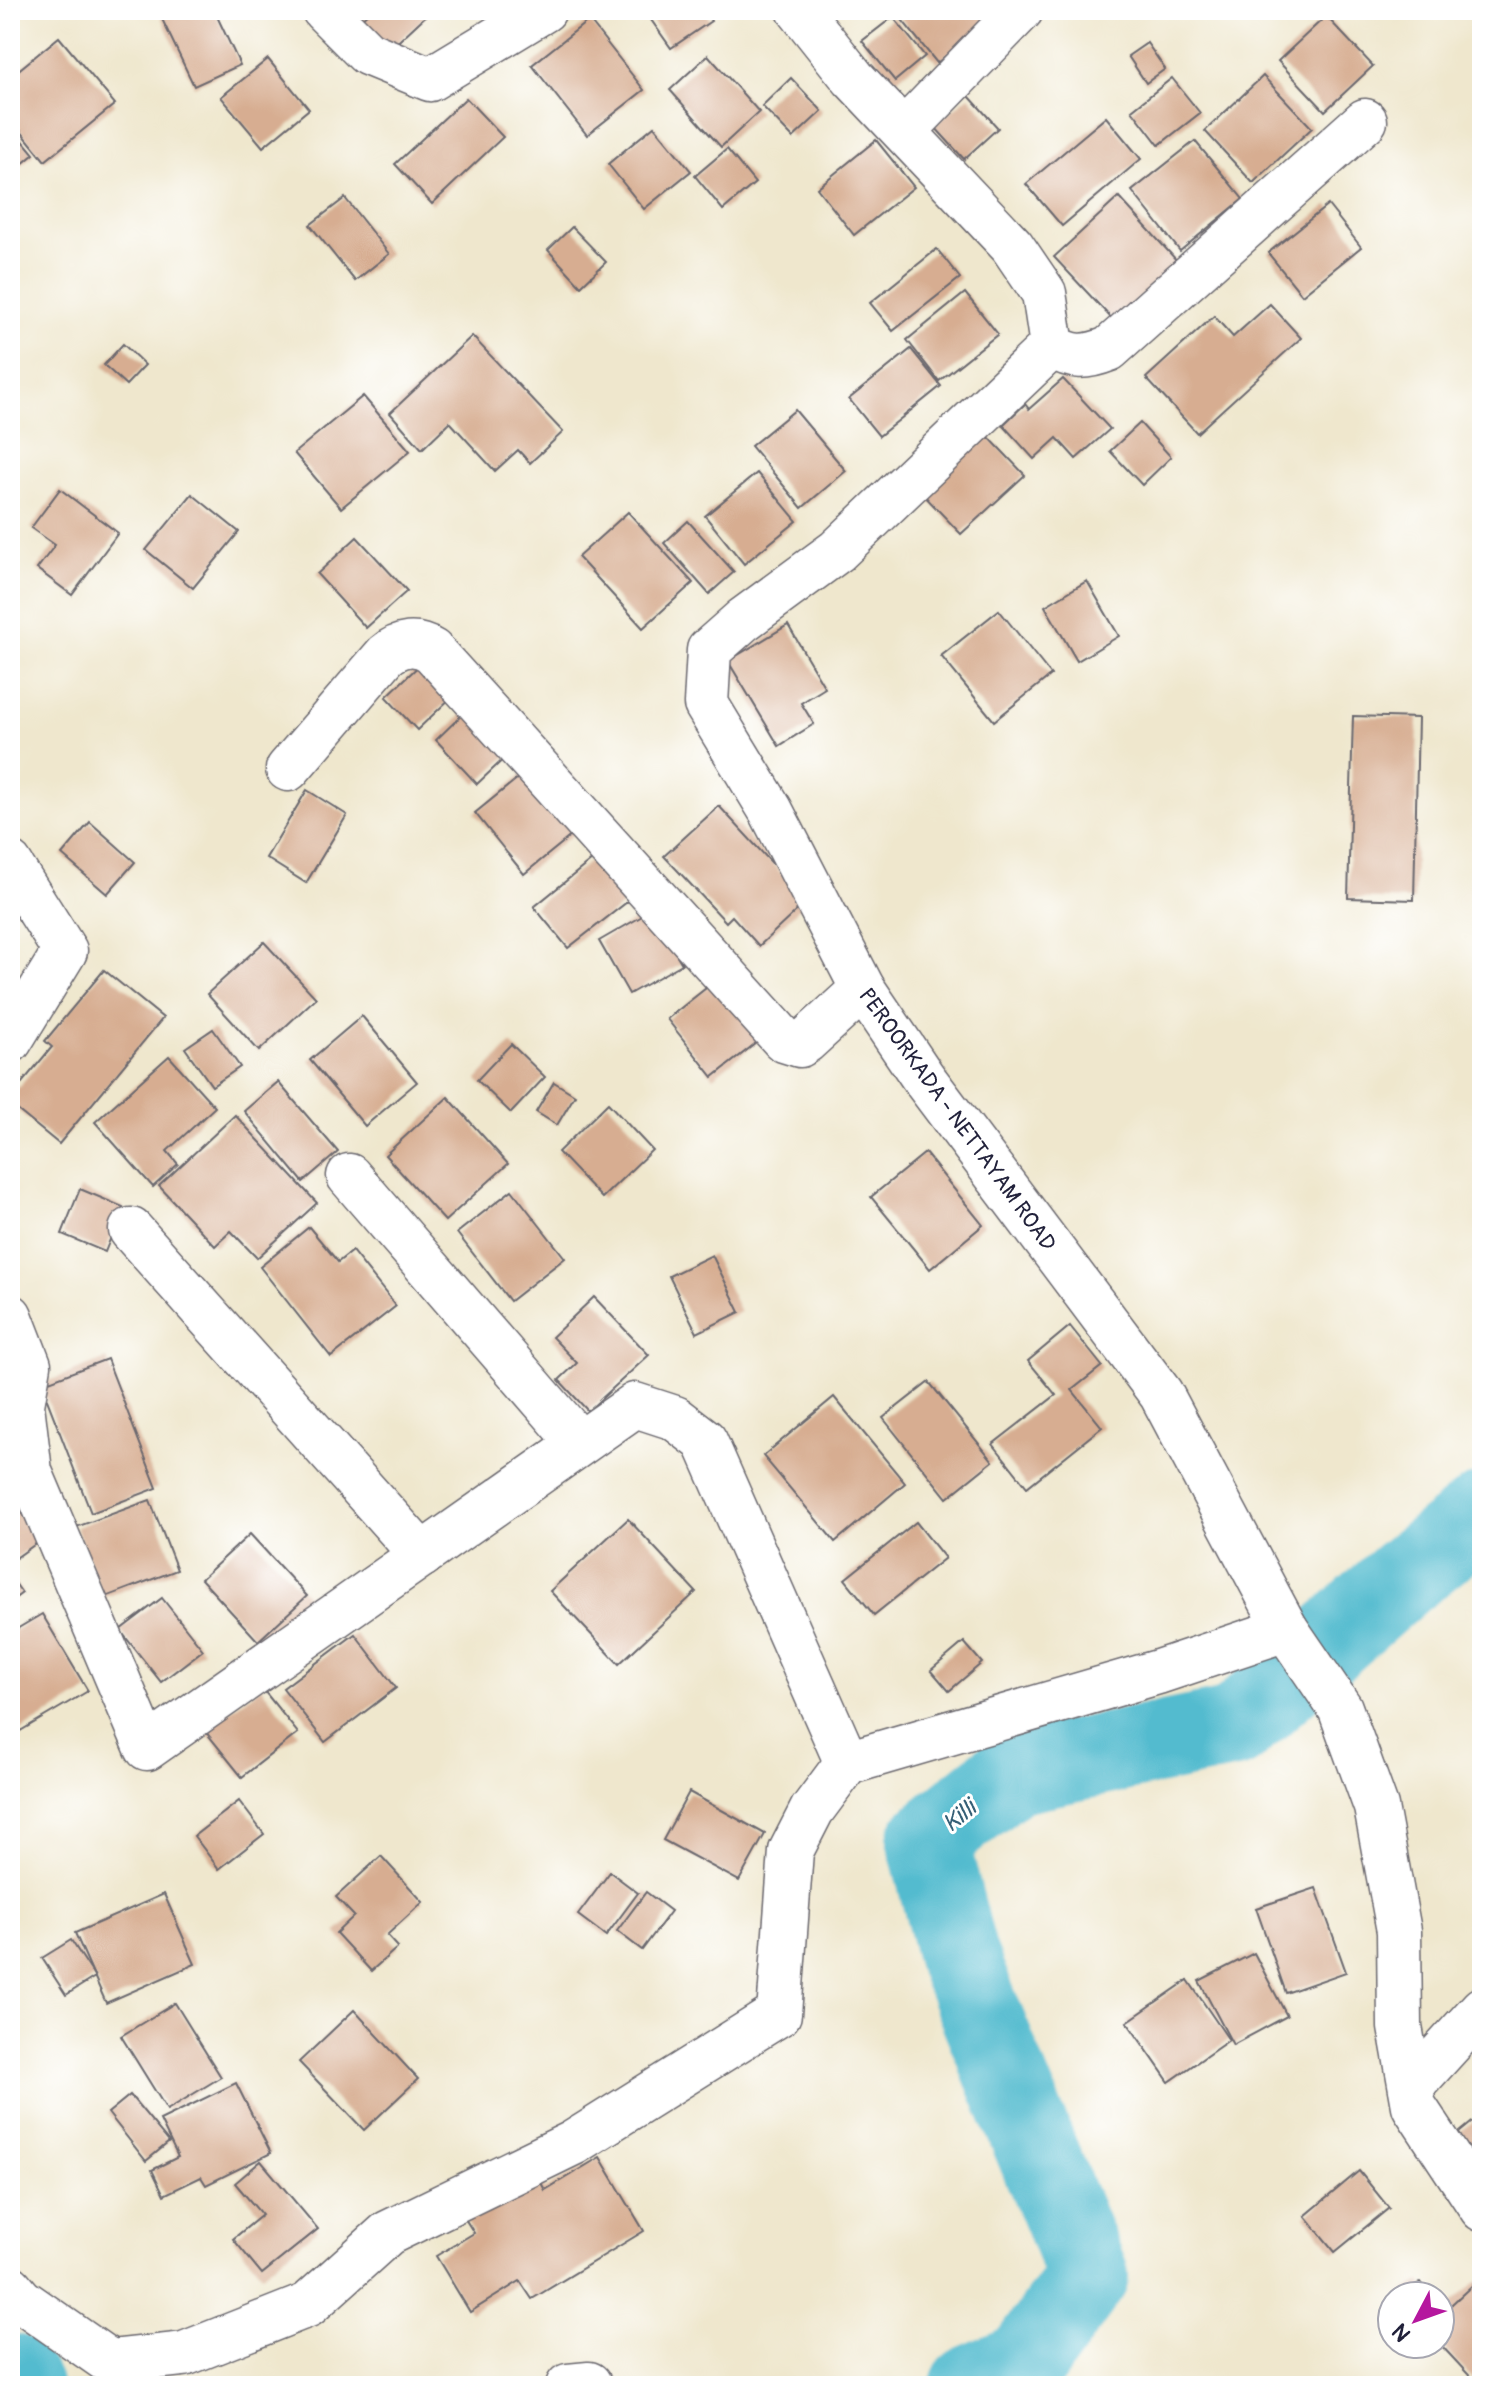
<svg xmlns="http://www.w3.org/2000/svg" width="1492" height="2396" font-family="Pangolin,sans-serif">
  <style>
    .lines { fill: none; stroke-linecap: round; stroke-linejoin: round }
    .river { stroke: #52bbcf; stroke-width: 82 }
    .building { fill: #d7ad91 }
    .street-casing { stroke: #6a676e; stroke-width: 47 }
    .secondary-casing { stroke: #6a676e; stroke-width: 47 }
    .street { stroke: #fff; stroke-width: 44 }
    .secondary { stroke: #fff; stroke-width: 44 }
    .labels { text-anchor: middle; stroke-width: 6; stroke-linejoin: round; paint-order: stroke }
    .street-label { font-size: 22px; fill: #22223b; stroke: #fff }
    .water-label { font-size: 24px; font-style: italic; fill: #355f76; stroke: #fff }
  </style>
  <rect width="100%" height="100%" fill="#fff"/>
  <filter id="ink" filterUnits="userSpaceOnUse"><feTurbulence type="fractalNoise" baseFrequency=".0125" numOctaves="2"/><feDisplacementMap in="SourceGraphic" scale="16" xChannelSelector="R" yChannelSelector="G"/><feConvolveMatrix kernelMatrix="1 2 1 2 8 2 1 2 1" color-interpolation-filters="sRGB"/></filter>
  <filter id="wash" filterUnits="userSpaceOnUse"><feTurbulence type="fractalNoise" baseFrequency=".006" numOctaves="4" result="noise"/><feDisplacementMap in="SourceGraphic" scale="32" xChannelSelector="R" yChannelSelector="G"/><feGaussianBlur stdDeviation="1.8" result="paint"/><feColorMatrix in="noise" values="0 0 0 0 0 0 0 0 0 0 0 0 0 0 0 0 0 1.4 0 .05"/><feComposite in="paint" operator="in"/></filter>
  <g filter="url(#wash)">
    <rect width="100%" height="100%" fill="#efe7cd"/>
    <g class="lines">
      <!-- river -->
      <g class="river">
        <path d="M 10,2374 L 21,2386"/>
        <path d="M 971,2386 L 1026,2362 L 1088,2276 L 957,1956 L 928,1841 L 1012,1773 L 1234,1728 L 1402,1578 L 1482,1514"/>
      </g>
    </g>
    <g id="blocks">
      <!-- building -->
      <g class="building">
        <path d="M 175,10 L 214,10 L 240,65 L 194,86 L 161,17 Z"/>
        <path d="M 371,10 L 432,10 L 387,52 L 359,21 Z"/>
        <path d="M 644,10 L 704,10 L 711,21 L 671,48 Z"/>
        <path d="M 894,10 L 1001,10 L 937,63 Z"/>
        <path d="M 1326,16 L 1373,66 L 1325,111 L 1278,61 Z"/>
        <path d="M 893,17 L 925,56 L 895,81 L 862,41 Z"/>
        <path d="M 589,20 L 644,90 L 587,135 L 532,65 Z"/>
        <path d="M 59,37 L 115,104 L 45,161 L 10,118 L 10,77 Z"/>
        <path d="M 1147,43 L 1165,69 L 1146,83 L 1128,56 Z"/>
        <path d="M 708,55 L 759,112 L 721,147 L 670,90 Z"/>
        <path d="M 268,59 L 309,109 L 263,147 L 221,97 Z"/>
        <path d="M 1263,76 L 1312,128 L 1253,183 L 1205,131 Z"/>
        <path d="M 791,78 L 822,111 L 793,138 L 762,106 Z"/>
        <path d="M 1172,78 L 1200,113 L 1159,145 L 1132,110 Z"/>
        <path d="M 969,96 L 998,128 L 964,159 L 934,126 Z"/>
        <path d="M 466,98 L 503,137 L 432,204 L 395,164 Z"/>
        <path d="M 1106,117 L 1141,159 L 1062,226 L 1026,184 Z"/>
        <path d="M 10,125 L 34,154 L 10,174 Z"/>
        <path d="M 654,126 L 691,171 L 644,209 L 608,164 Z"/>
        <path d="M 876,140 L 914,187 L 854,235 L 817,188 Z"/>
        <path d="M 1195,141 L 1243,199 L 1180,251 L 1132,191 Z"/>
        <path d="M 727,149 L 755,183 L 723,210 L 695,176 Z"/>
        <path d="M 1119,197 L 1178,262 L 1114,321 L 1054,257 Z"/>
        <path d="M 345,198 L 389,254 L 355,281 L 310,225 Z"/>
        <path d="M 1328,205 L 1361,247 L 1302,295 L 1268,253 Z"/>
        <path d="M 572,227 L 606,262 L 581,286 L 548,250 Z"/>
        <path d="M 937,249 L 960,278 L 893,331 L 870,303 Z"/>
        <path d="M 965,293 L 998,334 L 939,381 L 907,340 Z"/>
        <path d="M 1270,304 L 1301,338 L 1197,433 L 1146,378 L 1214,316 L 1233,337 Z"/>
        <path d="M 472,336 L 563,432 L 530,463 L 518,450 L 495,471 L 450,422 L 422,449 L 390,413 Z"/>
        <path d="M 123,344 L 145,365 L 126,385 L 104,365 Z"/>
        <path d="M 911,349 L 941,386 L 879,436 L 849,399 Z"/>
        <path d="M 1063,379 L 1110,429 L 1076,459 L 1057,438 L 1034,459 L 1003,425 L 1025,404 L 1029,409 Z"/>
        <path d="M 363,396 L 410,451 L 341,508 L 294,453 Z"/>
        <path d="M 795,410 L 846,471 L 802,508 L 751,446 Z"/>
        <path d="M 1140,423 L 1171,457 L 1142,485 L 1110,451 Z"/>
        <path d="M 982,430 L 1025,475 L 961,534 L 918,489 Z"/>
        <path d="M 757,473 L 797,521 L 744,564 L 705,516 Z"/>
        <path d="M 60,489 L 118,533 L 72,595 L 37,569 L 55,545 L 31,528 Z"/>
        <path d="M 192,494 L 239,532 L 193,588 L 146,550 Z"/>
        <path d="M 628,512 L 693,583 L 643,628 L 578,557 Z"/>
        <path d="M 688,521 L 734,572 L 709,594 L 664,543 Z"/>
        <path d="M 357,537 L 407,591 L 366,628 L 317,574 Z"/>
        <path d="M 1087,581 L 1119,636 L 1077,661 L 1045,606 Z"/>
        <path d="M 999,610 L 1051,675 L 994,721 L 941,656 Z"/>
        <path d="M 788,625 L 825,688 L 801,703 L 814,724 L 779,746 L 728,661 Z"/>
        <path d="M 426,659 L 457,692 L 417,730 L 386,697 Z"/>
        <path d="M 469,708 L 510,753 L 477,784 L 436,740 Z"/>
        <path d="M 1353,716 L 1418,718 L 1414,900 L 1348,898 Z"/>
        <path d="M 529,769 L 578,830 L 524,874 L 475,813 Z"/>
        <path d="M 307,790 L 347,815 L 306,883 L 266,858 Z"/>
        <path d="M 719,806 L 807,901 L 759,946 L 732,916 L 726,922 L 664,856 Z"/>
        <path d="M 90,822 L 135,862 L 107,894 L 62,855 Z"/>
        <path d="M 598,855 L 632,898 L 568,948 L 534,907 Z"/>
        <path d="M 651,911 L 682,964 L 629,994 L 599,941 Z"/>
        <path d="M 264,942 L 316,998 L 259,1051 L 207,994 Z"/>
        <path d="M 104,970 L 163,1018 L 59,1144 L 10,1104 L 10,1097 L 52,1047 L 45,1041 Z"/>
        <path d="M 715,981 L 761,1039 L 713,1077 L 667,1019 Z"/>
        <path d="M 362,1016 L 417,1082 L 365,1126 L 310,1060 Z"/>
        <path d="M 213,1029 L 240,1067 L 212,1086 L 185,1048 Z"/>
        <path d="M 511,1044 L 545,1077 L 511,1113 L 477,1080 Z"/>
        <path d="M 169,1056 L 215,1107 L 167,1151 L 178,1164 L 153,1187 L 95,1122 Z"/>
        <path d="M 278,1082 L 338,1152 L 303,1182 L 244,1111 Z"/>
        <path d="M 554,1082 L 575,1095 L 557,1125 L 536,1112 Z"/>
        <path d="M 448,1097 L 508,1164 L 445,1221 L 385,1155 Z"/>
        <path d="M 608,1103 L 652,1150 L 602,1198 L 558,1152 Z"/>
        <path d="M 235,1115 L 317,1203 L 257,1258 L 231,1231 L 215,1246 L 159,1186 Z"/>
        <path d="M 925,1153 L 983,1225 L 930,1269 L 871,1197 Z"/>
        <path d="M 80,1189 L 123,1207 L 105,1252 L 62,1234 Z"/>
        <path d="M 512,1190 L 565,1258 L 510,1301 L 457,1233 Z"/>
        <path d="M 309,1227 L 338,1262 L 352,1251 L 396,1306 L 331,1357 L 260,1267 Z"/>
        <path d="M 712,1255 L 740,1312 L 697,1333 L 669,1276 Z"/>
        <path d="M 594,1297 L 649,1355 L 588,1411 L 559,1380 L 577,1363 L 552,1337 Z"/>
        <path d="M 1070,1326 L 1102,1366 L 1072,1390 L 1102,1427 L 1027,1487 L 993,1444 L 1056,1395 L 1028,1361 Z"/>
        <path d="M 107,1359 L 157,1488 L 91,1513 L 41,1384 Z"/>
        <path d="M 929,1382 L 993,1461 L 947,1498 L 883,1418 Z"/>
        <path d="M 834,1397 L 905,1483 L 835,1542 L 763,1456 Z"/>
        <path d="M 150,1500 L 177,1570 L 103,1598 L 76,1527 Z"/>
        <path d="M 14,1501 L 41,1540 L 10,1562 L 10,1504 Z"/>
        <path d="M 628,1519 L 696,1592 L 619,1664 L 550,1591 Z"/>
        <path d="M 916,1522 L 945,1558 L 874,1615 L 845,1579 Z"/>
        <path d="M 250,1534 L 307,1596 L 258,1641 L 201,1579 Z"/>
        <path d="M 10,1576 L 22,1593 L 10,1602 Z"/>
        <path d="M 162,1598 L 203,1650 L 161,1682 L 120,1630 Z"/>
        <path d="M 42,1614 L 88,1691 L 10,1737 L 10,1633 Z"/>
        <path d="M 355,1634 L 396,1688 L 325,1742 L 283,1688 Z"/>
        <path d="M 964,1642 L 982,1663 L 949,1691 L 931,1670 Z"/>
        <path d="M 261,1687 L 298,1733 L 242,1777 L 205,1731 Z"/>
        <path d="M 689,1792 L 765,1834 L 739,1881 L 663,1840 Z"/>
        <path d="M 239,1801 L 264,1834 L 219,1869 L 194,1836 Z"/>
        <path d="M 381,1856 L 423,1902 L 387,1935 L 398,1947 L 371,1971 L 336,1933 L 354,1916 L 336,1897 Z"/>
        <path d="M 610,1872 L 638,1893 L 606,1936 L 578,1915 Z"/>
        <path d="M 1316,1888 L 1346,1972 L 1286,1993 L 1256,1908 Z"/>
        <path d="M 646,1892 L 671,1911 L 642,1950 L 617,1931 Z"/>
        <path d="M 164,1894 L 195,1964 L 106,2003 L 75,1933 Z"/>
        <path d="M 71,1940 L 95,1977 L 66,1995 L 42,1958 Z"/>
        <path d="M 1254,1953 L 1287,2016 L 1233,2045 L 1199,1981 Z"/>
        <path d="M 1188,1980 L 1229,2040 L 1169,2082 L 1127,2022 Z"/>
        <path d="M 175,2003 L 221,2077 L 167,2110 L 121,2036 Z"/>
        <path d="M 354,2010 L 418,2079 L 364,2130 L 299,2062 Z"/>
        <path d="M 236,2083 L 271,2153 L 206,2185 L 201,2177 L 164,2195 L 152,2170 L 178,2157 L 160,2120 Z"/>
        <path d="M 130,2095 L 169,2142 L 146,2161 L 108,2113 Z"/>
        <path d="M 1482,2114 L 1482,2171 L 1454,2137 Z"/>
        <path d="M 600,2157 L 644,2231 L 532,2299 L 520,2281 L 470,2312 L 436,2256 L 474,2233 L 462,2214 L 534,2170 L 545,2190 Z"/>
        <path d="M 261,2161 L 318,2229 L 262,2274 L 233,2239 L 262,2215 L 235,2183 Z"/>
        <path d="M 1359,2171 L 1389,2208 L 1335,2252 L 1305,2216 Z"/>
        <path d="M 1477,2281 L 1482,2287 L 1482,2383 L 1479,2386 L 1440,2344 L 1440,2315 Z"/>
        <path d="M 1421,2282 L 1430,2296 L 1397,2296 Z"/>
      </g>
    </g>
  </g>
  <g filter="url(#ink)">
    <use href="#blocks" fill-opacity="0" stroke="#6a676e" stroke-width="2"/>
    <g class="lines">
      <!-- street casing -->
      <g class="street-casing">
        <g id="street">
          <path d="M 904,131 L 1021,10"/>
          <path d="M 1052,346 C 1073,359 1086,358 1109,349 L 1365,121"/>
          <path d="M 288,769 L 386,655 C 400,643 416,641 432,651 L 784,1040 L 800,1045 L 806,1041 L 863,989"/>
          <path d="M 10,864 L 65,951 L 10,1041"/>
          <path d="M 349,1176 L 579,1442"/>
          <path d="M 131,1230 L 422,1555"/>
          <path d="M 10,1316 L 29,1365 L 22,1405 L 30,1472 L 147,1748 L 635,1405 L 675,1418 L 705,1441 L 847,1763 L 1158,1672 L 1286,1629"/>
          <path d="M 1411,2087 L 1482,2009"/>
          <path d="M 10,2287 L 21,2300 L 110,2362 L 184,2354 L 308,2305 L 388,2233 L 573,2143 L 779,2014 L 791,1851 L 812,1810 L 847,1763"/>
          <path d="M 568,2386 L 589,2384"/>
        </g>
      </g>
      <!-- secondary casing -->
      <g class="secondary-casing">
        <g id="secondary">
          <path d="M 324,10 L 367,53 L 430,79 L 544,10"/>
          <path d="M 799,10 L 853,78 L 1012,246 L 1044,293 L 1052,346 L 837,551 L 743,620 L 709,650 L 706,704 L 771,811 L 863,989 L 924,1079 L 1161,1394 L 1286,1629 L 1340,1708 L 1376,1807 L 1399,1931 L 1400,2027 L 1414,2106 L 1482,2209"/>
        </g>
      </g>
      <!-- street -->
      <use href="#street" class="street"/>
      <!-- secondary -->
      <use href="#secondary" class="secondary"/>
    </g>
  </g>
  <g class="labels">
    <!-- street labels -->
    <g class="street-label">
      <text transform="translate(958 1119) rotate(54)" y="8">PEROORKADA - NETTAYAM ROAD</text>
    </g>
    <!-- water labels -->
    <g class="water-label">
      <text transform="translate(959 1816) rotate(-39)" y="8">Killi</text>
    </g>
  </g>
  <!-- margin -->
  <rect width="1492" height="2396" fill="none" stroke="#fff" stroke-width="40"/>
  <!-- north arrow -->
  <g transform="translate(1416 2320) rotate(229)"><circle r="38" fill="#ffffff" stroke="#a7a7b1" stroke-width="2"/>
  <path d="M0-6L14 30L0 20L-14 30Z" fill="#b5179e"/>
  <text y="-12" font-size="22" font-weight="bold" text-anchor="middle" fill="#22223b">N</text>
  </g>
</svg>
